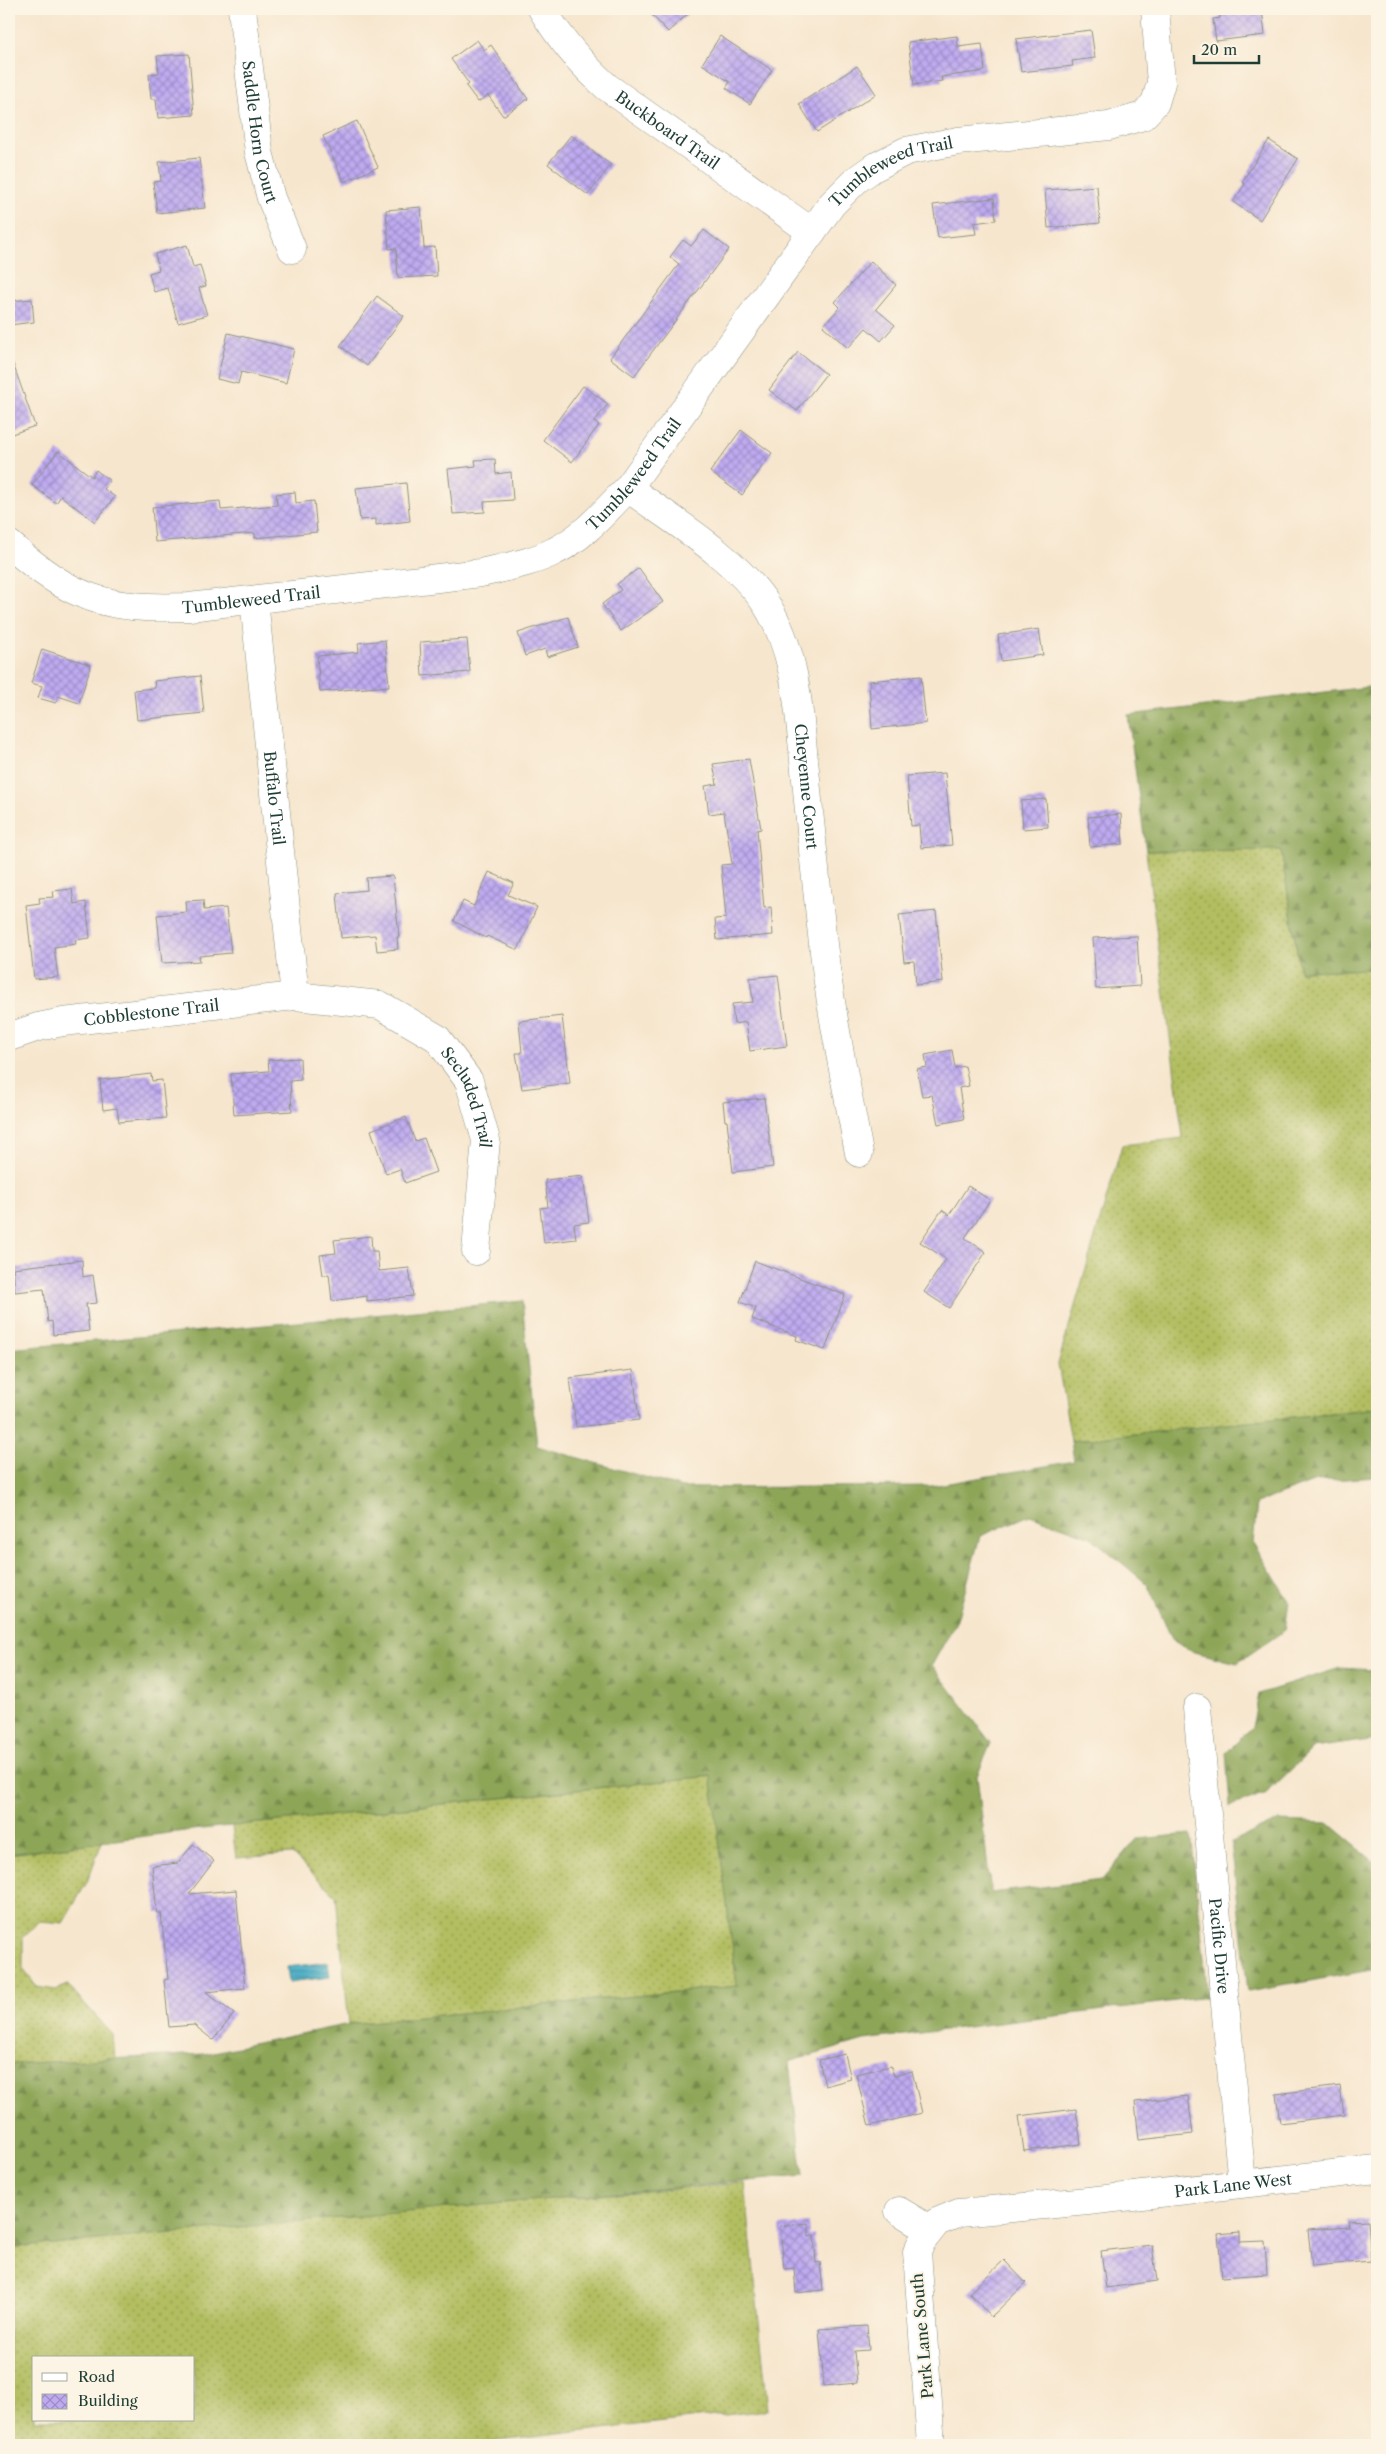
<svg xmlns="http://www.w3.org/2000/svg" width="1386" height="2454" font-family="'Libre Caslon Text',serif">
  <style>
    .grass { fill: url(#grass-dots); stroke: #687e4a; fill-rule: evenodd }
    .forest { fill: url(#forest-firs); stroke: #567145 }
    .water { fill: url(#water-rules); stroke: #31747c }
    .building { fill: url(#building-cross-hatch) }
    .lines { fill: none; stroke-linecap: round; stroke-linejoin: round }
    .minor-casing { stroke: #8b9281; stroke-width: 29 }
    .minor { stroke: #fff; stroke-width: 28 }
    .labels { text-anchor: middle; stroke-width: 4; stroke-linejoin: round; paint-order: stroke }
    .street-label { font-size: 16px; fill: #1f3d34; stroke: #fcf5e5 }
  </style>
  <defs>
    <pattern id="grass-dots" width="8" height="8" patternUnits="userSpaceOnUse" patternTransform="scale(1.25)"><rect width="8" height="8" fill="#b2be60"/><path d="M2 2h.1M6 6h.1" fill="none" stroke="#909c50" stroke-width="1.8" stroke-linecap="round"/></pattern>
    <pattern id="forest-firs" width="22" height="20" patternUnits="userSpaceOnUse" patternTransform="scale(1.25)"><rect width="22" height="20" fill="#8da556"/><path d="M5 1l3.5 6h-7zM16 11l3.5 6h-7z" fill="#738848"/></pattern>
    <pattern id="water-rules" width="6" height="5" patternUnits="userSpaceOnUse" patternTransform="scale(1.25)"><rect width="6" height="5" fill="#43aac3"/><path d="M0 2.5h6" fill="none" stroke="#378c9f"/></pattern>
    <pattern id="building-cross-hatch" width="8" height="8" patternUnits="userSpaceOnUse" patternTransform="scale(1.25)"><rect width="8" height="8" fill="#bfaaf1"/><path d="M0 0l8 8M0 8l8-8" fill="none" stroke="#9b8cc4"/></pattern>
  </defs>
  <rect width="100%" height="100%" fill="#fcf5e5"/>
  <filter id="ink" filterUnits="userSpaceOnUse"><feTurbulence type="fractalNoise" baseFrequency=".02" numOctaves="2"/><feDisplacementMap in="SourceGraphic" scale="10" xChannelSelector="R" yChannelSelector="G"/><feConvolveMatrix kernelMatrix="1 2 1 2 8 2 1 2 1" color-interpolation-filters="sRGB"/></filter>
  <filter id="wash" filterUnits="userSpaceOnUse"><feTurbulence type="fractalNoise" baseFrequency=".0096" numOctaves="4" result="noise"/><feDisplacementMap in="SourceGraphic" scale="20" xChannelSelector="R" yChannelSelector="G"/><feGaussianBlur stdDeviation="1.12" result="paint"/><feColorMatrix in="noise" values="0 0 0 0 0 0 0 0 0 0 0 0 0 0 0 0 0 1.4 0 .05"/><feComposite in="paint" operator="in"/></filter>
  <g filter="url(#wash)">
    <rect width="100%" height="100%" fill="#f7e6ce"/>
    <!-- grass -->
    <g class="grass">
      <path d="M 1281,849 L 1300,971 L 1377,969 L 1377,1408 L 1071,1441 L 1058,1364 L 1122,1145 L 1183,1138 L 1146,851 Z"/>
      <path d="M 712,1776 L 737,1986 L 349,2024 L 336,1896 L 292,1854 L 236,1858 L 232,1826 Z"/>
      <path d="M 102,1842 L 87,1882 L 63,1923 L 40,1921 L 23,1937 L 23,1969 L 37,1987 L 56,1990 L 68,1985 L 113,2035 L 115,2059 L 9,2064 L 9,1854 Z"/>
      <path d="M 745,2183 L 768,2410 L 463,2445 L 9,2445 L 9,2248 L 368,2214 ZM 34,2358 L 194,2358 L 194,2420 L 34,2420 Z"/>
    </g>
    <!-- forest -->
    <g class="forest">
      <path d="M 1377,686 L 1377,969 L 1300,971 L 1281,850 L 1146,851 L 1128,715 Z"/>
      <path d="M 522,1301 L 537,1446 L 683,1488 L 932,1486 L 1074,1461 L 1071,1441 L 1377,1408 L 1377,1477 L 1316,1481 L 1257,1503 L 1253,1543 L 1289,1601 L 1285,1630 L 1237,1663 L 1194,1652 L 1173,1641 L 1147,1584 L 1091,1537 L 1030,1515 L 980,1536 L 957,1620 L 932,1665 L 991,1743 L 977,1776 L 991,1893 L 1102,1880 L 1137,1839 L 1191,1834 L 1208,1997 L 864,2040 L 789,2062 L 803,2176 L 9,2248 L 9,2064 L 204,2054 L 349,2024 L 737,1986 L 711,1776 L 192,1830 L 9,1854 L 9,1349 Z"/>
      <path d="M 1340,1668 L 1377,1670 L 1377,1739 L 1313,1748 L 1267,1793 L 1230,1806 L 1226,1753 L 1252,1727 L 1259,1694 Z"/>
      <path d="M 1278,1821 L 1328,1823 L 1377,1864 L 1377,1969 L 1248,1992 L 1231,1842 Z"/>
    </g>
    <!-- water -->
    <path class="water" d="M 328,1962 L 330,1977 L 289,1982 L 287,1967 Z"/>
    <g id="blocks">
      <!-- building -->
      <g class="building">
        <path d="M 646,9 L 693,9 L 668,32 Z"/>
        <path d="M 1219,9 L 1262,9 L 1265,35 L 1216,41 L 1213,19 L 1220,18 Z"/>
        <path d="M 1091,30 L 1095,58 L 1072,61 L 1073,66 L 1021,72 L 1016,39 Z"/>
        <path d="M 720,36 L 772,70 L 750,104 L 726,88 L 730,82 L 702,64 Z"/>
        <path d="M 957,36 L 958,47 L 982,44 L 985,71 L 941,77 L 942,81 L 914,85 L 908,42 Z"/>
        <path d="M 477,40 L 484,50 L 491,45 L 528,99 L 503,116 L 488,95 L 478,102 L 466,86 L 469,84 L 451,59 Z"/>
        <path d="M 189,54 L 194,115 L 158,118 L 156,99 L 151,99 L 149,74 L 159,73 L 157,56 Z"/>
        <path d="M 857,66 L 876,94 L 817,132 L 799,104 Z"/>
        <path d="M 357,121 L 378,167 L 344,182 L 323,136 Z"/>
        <path d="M 571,135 L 611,165 L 588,195 L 548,164 Z"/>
        <path d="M 1269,140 L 1298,159 L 1260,220 L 1233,202 L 1245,184 L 1242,182 Z"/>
        <path d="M 199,158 L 205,208 L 157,213 L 153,182 L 161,181 L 159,162 Z"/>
        <path d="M 1097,186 L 1100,223 L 1048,228 L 1045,190 Z"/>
        <path d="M 994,198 L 996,220 L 974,223 L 976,234 L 938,238 L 933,205 Z"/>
        <path d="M 421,207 L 424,248 L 435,247 L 437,276 L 398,278 L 396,248 L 389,249 L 386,210 Z"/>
        <path d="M 704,230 L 729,249 L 634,376 L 610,358 L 679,264 L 670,257 L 683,240 L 691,246 Z"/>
        <path d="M 187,245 L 193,267 L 200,265 L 206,286 L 199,288 L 207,315 L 178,323 L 168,288 L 154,292 L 149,273 L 159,270 L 155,254 Z"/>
        <path d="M 871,261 L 896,285 L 876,309 L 895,325 L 881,341 L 866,328 L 848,348 L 823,326 L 840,307 L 835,302 Z"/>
        <path d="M 377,296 L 404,316 L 367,366 L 340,346 Z"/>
        <path d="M 32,299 L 34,322 L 9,325 L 9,301 Z"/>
        <path d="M 228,333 L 294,349 L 286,383 L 241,372 L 238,384 L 217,379 Z"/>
        <path d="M 798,352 L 826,374 L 797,411 L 769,390 Z"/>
        <path d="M 9,358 L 11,358 L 35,426 L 9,435 Z"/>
        <path d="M 583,386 L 608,404 L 594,422 L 599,425 L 572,462 L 543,440 Z"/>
        <path d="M 741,430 L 772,453 L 742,495 L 710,472 Z"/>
        <path d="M 58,451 L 92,477 L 96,470 L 110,481 L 104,489 L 115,497 L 95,522 L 61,496 L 56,503 L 32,485 Z"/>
        <path d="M 495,459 L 496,474 L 511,472 L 513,500 L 484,502 L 485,512 L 453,514 L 448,469 L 476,466 L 475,460 Z"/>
        <path d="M 406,483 L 410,521 L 376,525 L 376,519 L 360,520 L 356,488 Z"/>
        <path d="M 295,492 L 296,503 L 314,501 L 317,532 L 255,538 L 255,533 L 155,542 L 152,507 L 220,501 L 221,510 L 277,505 L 276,494 Z"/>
        <path d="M 639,568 L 663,602 L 621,631 L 602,604 L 621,590 L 617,584 Z"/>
        <path d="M 568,617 L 578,647 L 547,657 L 545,649 L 525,656 L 518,633 Z"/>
        <path d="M 1039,629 L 1043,655 L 1001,661 L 998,635 Z"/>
        <path d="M 467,639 L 470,672 L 422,676 L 420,642 Z"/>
        <path d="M 385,640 L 389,686 L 320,692 L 317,656 L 359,652 L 358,643 Z"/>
        <path d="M 42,649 L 91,665 L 79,703 L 58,696 L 56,703 L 38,698 L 42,686 L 31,683 Z"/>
        <path d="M 200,676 L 204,713 L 137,720 L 134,690 L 155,688 L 154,681 Z"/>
        <path d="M 921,676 L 926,723 L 872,729 L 869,681 Z"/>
        <path d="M 749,759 L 761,829 L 757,830 L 764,908 L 771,907 L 773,935 L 717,940 L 715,919 L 726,918 L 721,865 L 732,864 L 724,812 L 709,814 L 705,786 L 717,784 L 713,764 Z"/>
        <path d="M 945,773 L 952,845 L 921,848 L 919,825 L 911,826 L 907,776 Z"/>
        <path d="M 1046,799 L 1048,827 L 1023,829 L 1021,801 Z"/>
        <path d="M 1121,814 L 1123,844 L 1090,847 L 1088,817 Z"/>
        <path d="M 489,872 L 514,883 L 508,895 L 537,907 L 518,950 L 487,936 L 486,938 L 454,921 L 463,901 L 474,906 Z"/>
        <path d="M 393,876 L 399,937 L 397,937 L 398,949 L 377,951 L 375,935 L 341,938 L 337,893 L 367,890 L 366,878 Z"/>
        <path d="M 72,889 L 74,904 L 86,902 L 90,938 L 75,940 L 76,944 L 54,947 L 58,977 L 34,979 L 26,905 L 40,903 L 39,898 L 54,897 L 53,891 Z"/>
        <path d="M 203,900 L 204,910 L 226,908 L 231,953 L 199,956 L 200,961 L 162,963 L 157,915 L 187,912 L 186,901 Z"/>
        <path d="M 936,911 L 943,982 L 916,985 L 914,961 L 904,962 L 899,915 Z"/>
        <path d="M 1137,936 L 1140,986 L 1096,989 L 1093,938 Z"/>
        <path d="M 778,975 L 787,1046 L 750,1051 L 746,1022 L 734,1024 L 732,1004 L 753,1002 L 750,978 Z"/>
        <path d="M 562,1016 L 570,1083 L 522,1089 L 516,1053 L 522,1053 L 519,1021 Z"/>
        <path d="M 952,1050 L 955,1068 L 965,1066 L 969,1086 L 959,1088 L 964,1119 L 938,1124 L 932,1095 L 922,1096 L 917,1069 L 927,1067 L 925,1055 Z"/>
        <path d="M 300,1058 L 301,1080 L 290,1081 L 292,1111 L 234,1115 L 231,1074 L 269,1071 L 268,1060 Z"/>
        <path d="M 151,1074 L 152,1081 L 162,1080 L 166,1118 L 119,1122 L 117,1108 L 103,1110 L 100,1080 Z"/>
        <path d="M 764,1098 L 773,1167 L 733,1172 L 727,1121 L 725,1121 L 723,1102 Z"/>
        <path d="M 406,1117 L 415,1141 L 424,1138 L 436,1172 L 405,1183 L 400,1169 L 386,1174 L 371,1130 Z"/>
        <path d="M 583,1176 L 589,1222 L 574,1224 L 576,1239 L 544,1243 L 540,1208 L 548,1207 L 545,1180 Z"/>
        <path d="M 968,1186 L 990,1200 L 965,1238 L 986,1252 L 949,1308 L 924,1292 L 946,1259 L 920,1242 L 942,1210 L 949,1215 Z"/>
        <path d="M 371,1236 L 372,1251 L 377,1251 L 379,1271 L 409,1268 L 413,1296 L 367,1301 L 367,1296 L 332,1301 L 329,1274 L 323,1275 L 320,1255 L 336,1253 L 334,1240 Z"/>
        <path d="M 82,1260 L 83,1277 L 93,1275 L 97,1303 L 86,1304 L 89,1331 L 53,1335 L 52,1321 L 48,1322 L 44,1289 L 15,1292 L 13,1268 Z"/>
        <path d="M 755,1261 L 845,1295 L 825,1350 L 796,1340 L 797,1336 L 752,1319 L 756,1308 L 740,1302 Z"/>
        <path d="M 633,1370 L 639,1420 L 576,1427 L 570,1378 Z"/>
        <path d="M 193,1844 L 214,1861 L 189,1894 L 236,1890 L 245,1988 L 206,1992 L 234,2014 L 213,2040 L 194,2025 L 169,2027 L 164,1980 L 168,1979 L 161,1913 L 157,1913 L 152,1866 L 178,1863 Z"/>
        <path d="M 845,2054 L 851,2079 L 825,2086 L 819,2060 Z"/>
        <path d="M 891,2066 L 894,2076 L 912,2071 L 922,2113 L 869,2126 L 856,2074 Z"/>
        <path d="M 1340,2086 L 1344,2115 L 1280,2123 L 1276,2094 Z"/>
        <path d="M 1188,2096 L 1193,2134 L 1139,2140 L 1135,2102 Z"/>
        <path d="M 1076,2109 L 1081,2144 L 1024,2151 L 1019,2116 Z"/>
        <path d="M 1368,2220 L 1371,2261 L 1312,2266 L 1308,2230 L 1349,2227 L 1348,2221 Z"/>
        <path d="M 808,2223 L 809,2236 L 814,2235 L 816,2263 L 820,2262 L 823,2290 L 796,2293 L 794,2268 L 784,2269 L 780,2226 Z"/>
        <path d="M 1240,2232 L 1240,2242 L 1265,2241 L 1267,2274 L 1222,2277 L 1218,2234 Z"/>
        <path d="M 1152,2245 L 1157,2281 L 1106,2288 L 1101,2251 Z"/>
        <path d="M 1004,2260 L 1026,2283 L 991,2317 L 969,2293 Z"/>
        <path d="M 867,2326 L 869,2350 L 854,2351 L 857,2383 L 824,2386 L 819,2329 Z"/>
      </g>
    </g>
  </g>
  <g filter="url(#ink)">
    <use href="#blocks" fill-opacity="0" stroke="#8b9281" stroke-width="1"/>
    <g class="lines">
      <!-- minor casing -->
      <g class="minor-casing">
        <g id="minor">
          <path id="s1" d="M 242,9 L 259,152 L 271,198 L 292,249"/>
          <path id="s2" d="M 542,9 C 560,39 581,64 607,87 L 812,232"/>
          <path id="s3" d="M 628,488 C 673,521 735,557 766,604 C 799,655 799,720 806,779 C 811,834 817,889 823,944 C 831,1014 846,1084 859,1153"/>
          <path id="s4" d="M 9,544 C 73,600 106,610 189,607 L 481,573 C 506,567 532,563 555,551 C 584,537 606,510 628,488 L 832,204 L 856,180 L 873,168 L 906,151 L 958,141 L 1109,126 L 1143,116 L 1155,103 L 1161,83 L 1155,9"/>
          <path id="s5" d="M 254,600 L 295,996"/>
          <path id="s6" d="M 9,1037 L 38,1027 L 63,1022 L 295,996 L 380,1005 L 437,1038 L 469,1081 L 486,1140 L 476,1251"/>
          <path id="s7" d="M 1197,1708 L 1242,2183"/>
          <path d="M 899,2211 L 929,2229"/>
          <path id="s8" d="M 931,2445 L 917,2252 L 922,2241 L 937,2222 L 959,2213 L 1088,2201 L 1377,2169"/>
        </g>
      </g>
      <!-- minor -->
      <use href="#minor" class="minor"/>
    </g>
  </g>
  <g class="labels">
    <!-- street labels -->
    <g class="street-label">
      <text dy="6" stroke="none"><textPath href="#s1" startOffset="124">Saddle Horn Court</textPath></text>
      <text dy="6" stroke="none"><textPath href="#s2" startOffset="176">Buckboard Trail</textPath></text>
      <text dy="6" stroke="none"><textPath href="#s4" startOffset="1085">Tumbleweed Trail</textPath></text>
      <text dy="6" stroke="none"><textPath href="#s4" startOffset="680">Tumbleweed Trail</textPath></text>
      <text dy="6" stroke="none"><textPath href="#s4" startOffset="260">Tumbleweed Trail</textPath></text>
      <text dy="6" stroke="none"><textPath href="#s3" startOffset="370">Cheyenne Court</textPath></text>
      <text dy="6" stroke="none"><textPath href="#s5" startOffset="199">Buffalo Trail</textPath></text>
      <text dy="6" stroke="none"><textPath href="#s6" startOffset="145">Cobblestone Trail</textPath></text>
      <text dy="6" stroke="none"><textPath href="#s6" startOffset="509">Secluded Trail</textPath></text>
      <text dy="6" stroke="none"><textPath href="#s7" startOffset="239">Pacific Drive</textPath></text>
      <text dy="6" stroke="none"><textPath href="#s8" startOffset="529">Park Lane West</textPath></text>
      <text transform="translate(922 2336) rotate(-95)" y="6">Park Lane South</text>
    </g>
  </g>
  <!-- margin -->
  <rect width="1386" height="2454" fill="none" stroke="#fcf5e5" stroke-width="30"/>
  <!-- legend -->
  <rect x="32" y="2356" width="162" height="65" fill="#fcf5e5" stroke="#a4ab9e"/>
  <rect x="42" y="2373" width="25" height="8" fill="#ffffff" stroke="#a4ab9e"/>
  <text x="78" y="2382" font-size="15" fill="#1f3d34">Road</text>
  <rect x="42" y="2394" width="25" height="15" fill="url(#building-cross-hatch)" stroke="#a4ab9e"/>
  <text x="78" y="2406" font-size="15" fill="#1f3d34">Building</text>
  <!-- scale -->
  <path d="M1194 55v8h65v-8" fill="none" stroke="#1f3d34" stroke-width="2.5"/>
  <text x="1201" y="55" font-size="15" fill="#1f3d34" stroke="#fcf5e5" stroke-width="4" paint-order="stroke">20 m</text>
</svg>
